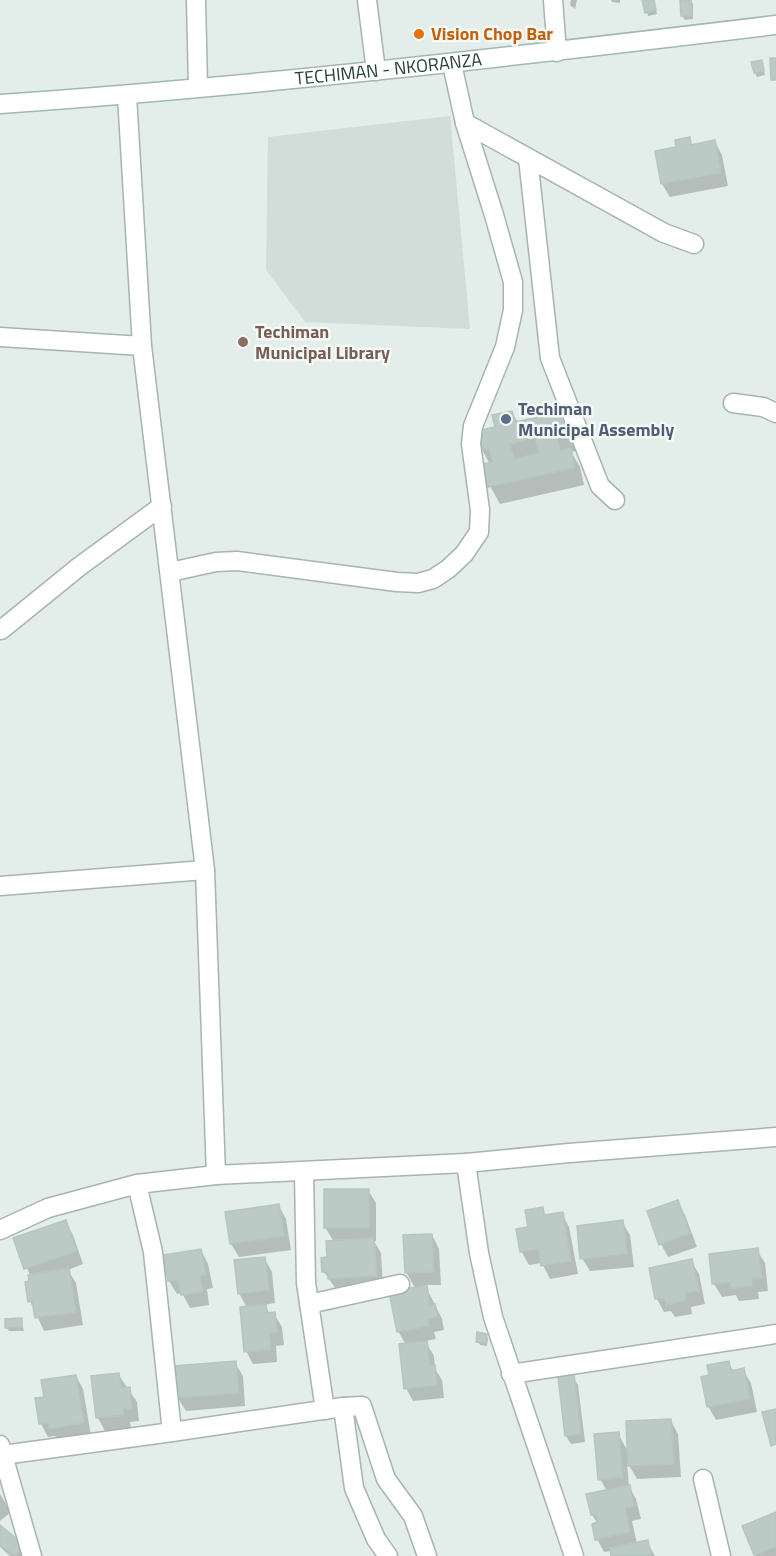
<svg xmlns="http://www.w3.org/2000/svg" width="776" height="1556" font-family="'Titillium Web',sans-serif">
  <style>
    .built { fill: #d1ddd8 }
    .shadow { fill: #0003 }
    .building { fill: #bbcac5; stroke: #b5c6c0; stroke-width: 1.5; fill-rule: evenodd }
    .lines { fill: none; stroke-linecap: round; stroke-linejoin: round }
    .minor-casing { stroke: #a6b5b0; stroke-width: 21 }
    .secondary-casing { stroke: #a1b8b1; stroke-width: 21 }
    .minor { stroke: #fff; stroke-width: 18 }
    .secondary { stroke: #fff; stroke-width: 18 }
    .food-dot { fill: #e8710a; stroke: #f4f9f7; stroke-width: 2 }
    .education-dot { fill: #8d6e63; stroke: #f4f9f7; stroke-width: 2 }
    .service-dot { fill: #5c6f8a; stroke: #f4f9f7; stroke-width: 2 }
    .labels { text-anchor: middle; stroke-width: 5; stroke-linejoin: round; paint-order: stroke }
    .food-label { font-size: 18px; font-weight: bold; fill: #c56008; stroke: #f4f9f7; text-anchor: start }
    .street-label { font-size: 18px; fill: #233e38; stroke: #f4f9f7 }
    .education-label { font-size: 18px; font-weight: bold; fill: #785e54; stroke: #f4f9f7; text-anchor: start }
    .service-label { font-size: 18px; font-weight: bold; fill: #4e5e75; stroke: #f4f9f7; text-anchor: start }
  </style>
  <rect width="100%" height="100%" fill="#e3ede9"/>
  <!-- built -->
  <path class="built" d="M 450,116 L 470,329 L 305,322 L 266,270 L 268,137 Z"/>
  <!-- shadow -->
  <g class="shadow">
    <path d="M 571,0 L 577,0 L 575,9 L 570,5 Z"/>
    <path d="M 611,0 L 620,0 L 620,3 L 612,2 Z"/>
    <path d="M 644,0 L 653,0 L 657,14 L 648,16 Z"/>
    <path d="M 682,0 L 690,0 L 693,4 L 693,19 L 685,20 L 682,16 Z"/>
    <path d="M 761,62 L 765,75 L 757,77 L 755,73 Z"/>
    <path d="M 689,139 L 693,146 L 715,142 L 722,155 L 728,186 L 670,197 L 662,184 L 678,149 Z"/>
    <path d="M 512,412 L 518,423 L 562,413 L 572,431 L 577,451 L 571,452 L 580,467 L 584,485 L 500,504 L 490,486 L 490,464 L 482,450 L 478,432 L 497,428 Z"/>
    <path d="M 368,1190 L 376,1203 L 376,1241 L 374,1241 L 381,1253 L 383,1289 L 338,1292 L 324,1272 L 334,1242 L 325,1227 Z"/>
    <path d="M 677,1202 L 685,1215 L 697,1247 L 668,1257 L 661,1244 Z"/>
    <path d="M 279,1206 L 286,1219 L 291,1250 L 239,1257 L 231,1244 L 226,1213 Z"/>
    <path d="M 542,1209 L 547,1217 L 562,1214 L 569,1227 L 578,1274 L 550,1279 L 542,1263 L 529,1265 L 521,1251 L 530,1228 Z"/>
    <path d="M 65,1222 L 73,1235 L 83,1264 L 68,1270 L 76,1283 L 83,1325 L 44,1331 L 30,1301 L 30,1275 L 15,1239 Z"/>
    <path d="M 622,1222 L 630,1235 L 634,1267 L 590,1271 L 582,1258 Z"/>
    <path d="M 432,1235 L 439,1249 L 441,1285 L 425,1285 L 442,1319 L 444,1330 L 434,1332 L 436,1339 L 425,1341 L 434,1356 L 435,1369 L 442,1380 L 444,1398 L 413,1401 L 406,1388 L 406,1345 L 398,1331 L 415,1288 L 406,1272 Z"/>
    <path d="M 201,1250 L 208,1264 L 213,1288 L 207,1289 L 209,1305 L 190,1308 L 182,1293 L 177,1294 L 169,1281 Z"/>
    <path d="M 757,1250 L 765,1263 L 768,1291 L 758,1292 L 759,1299 L 739,1301 L 736,1295 L 722,1297 L 714,1284 Z"/>
    <path d="M 264,1258 L 272,1272 L 275,1303 L 264,1305 L 270,1314 L 274,1314 L 282,1327 L 284,1345 L 276,1346 L 277,1362 L 253,1364 L 246,1351 L 247,1308 L 239,1293 Z"/>
    <path d="M 691,1261 L 699,1274 L 705,1304 L 691,1307 L 692,1314 L 675,1317 L 671,1311 L 664,1312 L 657,1299 Z"/>
    <path d="M 21,1320 L 24,1331 L 9,1331 L 6,1327 Z"/>
    <path d="M 486,1335 L 488,1339 L 487,1346 L 480,1345 L 478,1341 Z"/>
    <path d="M 728,1362 L 734,1372 L 743,1370 L 751,1383 L 757,1412 L 716,1420 L 708,1406 L 711,1376 Z"/>
    <path d="M 235,1363 L 243,1376 L 245,1406 L 186,1411 L 178,1398 Z"/>
    <path d="M 118,1374 L 137,1402 L 139,1421 L 130,1422 L 131,1428 L 105,1431 L 98,1418 L 93,1377 Z"/>
    <path d="M 76,1376 L 83,1389 L 91,1436 L 58,1441 L 55,1436 L 48,1437 L 41,1424 L 37,1400 L 46,1398 Z"/>
    <path d="M 573,1377 L 578,1385 L 585,1442 L 571,1444 L 566,1436 Z"/>
    <path d="M 671,1421 L 678,1434 L 681,1477 L 637,1479 L 627,1462 L 629,1487 L 636,1499 L 641,1519 L 632,1521 L 637,1544 L 647,1542 L 655,1556 L 613,1556 L 612,1551 L 604,1552 L 597,1539 L 598,1524 L 592,1515 L 588,1495 L 607,1491 L 600,1479 L 618,1434 L 629,1453 Z"/>
    <path d="M 0,1494 L 11,1512 L 0,1521 Z"/>
    <path d="M 776,1514 L 776,1556 L 756,1556 L 744,1527 Z"/>
    <path d="M 0,1527 L 28,1555 L 27,1556 L 10,1556 L 0,1547 Z"/>
  </g>
  <!-- building -->
  <g class="building">
    <path d="M 642,0 L 654,0 L 656,10 L 645,13 Z"/>
    <path d="M 680,0 L 691,0 L 692,16 L 681,16 Z"/>
    <path d="M 770,58 L 776,58 L 776,80 L 771,80 Z"/>
    <path d="M 762,60 L 764,71 L 754,73 L 751,62 Z"/>
    <path d="M 690,137 L 691,145 L 715,140 L 721,173 L 661,184 L 655,151 L 676,147 L 675,140 Z"/>
    <path d="M 512,411 L 515,422 L 563,412 L 568,433 L 557,435 L 560,450 L 571,448 L 575,468 L 488,487 L 483,464 L 492,462 L 489,448 L 480,450 L 476,431 L 495,427 L 492,415 ZM 535,438 L 539,453 L 514,459 L 510,444 Z"/>
    <rect x="324" y="1189" width="45" height="39"/>
    <path d="M 678,1200 L 690,1233 L 659,1245 L 647,1211 Z"/>
    <path d="M 279,1204 L 284,1236 L 230,1244 L 225,1212 Z"/>
    <path d="M 543,1207 L 544,1215 L 563,1212 L 571,1261 L 541,1266 L 538,1249 L 520,1252 L 516,1229 L 528,1227 L 525,1210 Z"/>
    <path d="M 66,1220 L 77,1251 L 24,1269 L 13,1238 Z"/>
    <path d="M 623,1220 L 627,1254 L 580,1259 L 577,1226 Z"/>
    <path d="M 432,1234 L 434,1272 L 405,1273 L 403,1235 Z"/>
    <path d="M 374,1238 L 377,1276 L 328,1279 L 328,1272 L 322,1272 L 321,1258 L 327,1257 L 326,1241 Z"/>
    <path d="M 758,1248 L 762,1278 L 752,1279 L 753,1286 L 730,1288 L 730,1282 L 712,1284 L 709,1254 Z"/>
    <path d="M 201,1249 L 206,1275 L 200,1276 L 203,1292 L 181,1295 L 178,1280 L 168,1281 L 163,1255 Z"/>
    <path d="M 265,1257 L 269,1290 L 238,1294 L 234,1260 Z"/>
    <path d="M 692,1259 L 699,1291 L 685,1293 L 686,1301 L 666,1305 L 664,1298 L 655,1299 L 649,1268 Z"/>
    <path d="M 69,1268 L 76,1312 L 35,1318 L 32,1301 L 28,1302 L 25,1282 L 29,1281 L 28,1275 Z"/>
    <path d="M 427,1285 L 430,1305 L 435,1304 L 438,1317 L 428,1319 L 429,1326 L 397,1332 L 389,1292 Z"/>
    <path d="M 266,1304 L 267,1313 L 275,1312 L 277,1332 L 269,1333 L 271,1349 L 244,1352 L 240,1307 Z"/>
    <path d="M 22,1318 L 22,1327 L 5,1328 L 5,1319 Z"/>
    <path d="M 477,1332 L 487,1334 L 486,1343 L 476,1342 Z"/>
    <path d="M 427,1341 L 430,1365 L 435,1365 L 437,1385 L 404,1389 L 399,1344 Z"/>
    <path d="M 236,1361 L 239,1393 L 176,1398 L 174,1366 Z"/>
    <path d="M 729,1361 L 731,1371 L 744,1368 L 750,1399 L 707,1407 L 701,1377 L 709,1375 L 707,1365 Z"/>
    <path d="M 119,1373 L 121,1388 L 130,1387 L 132,1408 L 123,1409 L 124,1415 L 96,1418 L 91,1376 Z"/>
    <path d="M 76,1375 L 84,1423 L 49,1429 L 48,1423 L 39,1424 L 35,1398 L 44,1397 L 41,1380 Z"/>
    <path d="M 574,1375 L 581,1434 L 565,1436 L 558,1377 Z"/>
    <path d="M 776,1409 L 776,1444 L 771,1446 L 762,1412 Z"/>
    <path d="M 671,1419 L 674,1464 L 628,1466 L 626,1421 Z"/>
    <path d="M 619,1432 L 623,1477 L 598,1480 L 594,1434 Z"/>
    <path d="M 630,1485 L 634,1506 L 625,1508 L 630,1532 L 595,1540 L 592,1524 L 598,1522 L 596,1514 L 591,1515 L 586,1494 Z"/>
    <path d="M 776,1512 L 776,1547 L 754,1555 L 742,1526 Z"/>
    <path d="M 0,1525 L 24,1545 L 15,1556 L 0,1545 Z"/>
    <path d="M 648,1540 L 651,1556 L 611,1556 L 610,1548 Z"/>
  </g>
  <g class="lines">
    <!-- minor casing -->
    <g class="minor-casing">
      <g id="minor">
        <path d="M 196,0 L 198,87"/>
        <path d="M 367,0 L 376,71"/>
        <path d="M 553,0 L 557,52"/>
        <path d="M 465,123 L 664,233 L 694,244"/>
        <path d="M 528,158 L 550,358 L 600,486 L 615,500"/>
        <path d="M 0,337 L 142,346 L 127,96"/>
        <path d="M 733,403 L 763,407 L 776,413"/>
        <path d="M 170,572 L 216,562 L 237,561 L 397,582 L 418,583 L 433,579 L 448,569 L 464,554 L 479,532 L 480,510 L 471,444 L 473,426 L 505,347 L 513,310 L 513,282 L 494,215 L 465,123 L 452,64"/>
        <path d="M 1,630 L 80,566 L 162,506"/>
        <path d="M 205,870 L 216,1175"/>
        <path d="M 0,886 L 205,870 L 142,346"/>
        <path d="M 466,1163 L 479,1253 L 493,1317 L 574,1556"/>
        <path d="M 304,1172 L 306,1283 L 325,1410"/>
        <path d="M 137,1184 L 153,1252 L 172,1432"/>
        <path d="M 0,1230 L 48,1208 L 137,1184 L 216,1175 L 466,1163 L 569,1153 L 776,1137"/>
        <path d="M 309,1304 L 400,1284"/>
        <path d="M 511,1374 L 776,1334"/>
        <path d="M 343,1407 L 354,1488 L 376,1539 L 388,1556"/>
        <path d="M 0,1445 L 32,1556"/>
        <path d="M 3,1455 L 172,1432 L 343,1407 L 362,1406 L 386,1479 L 413,1516 L 427,1556"/>
        <path d="M 703,1479 L 721,1556"/>
      </g>
    </g>
    <!-- secondary casing -->
    <g class="secondary-casing">
      <g id="secondary">
        <path id="s1" d="M 0,104 C 259,86 518,56 776,25"/>
      </g>
    </g>
    <!-- minor -->
    <use href="#minor" class="minor"/>
    <!-- secondary -->
    <use href="#secondary" class="secondary"/>
  </g>
  <!-- markers -->
  <circle class="food-dot" cx="419" cy="34" r="6"/>
  <circle class="education-dot" cx="243" cy="342" r="6"/>
  <circle class="service-dot" cx="506" cy="419" r="6"/>
  <g class="labels">
    <!-- food labels -->
    <g class="food-label">
      <text x="431" y="40">Vision Chop Bar</text>
    </g>
    <!-- street labels -->
    <g class="street-label">
      <text dy="6" stroke="none"><textPath href="#s1" startOffset="390">TECHIMAN - NKORANZA</textPath></text>
    </g>
    <!-- education labels -->
    <g class="education-label">
      <text x="255" y="338">Techiman<tspan x="255" dy="21">Municipal Library</tspan></text>
    </g>
    <!-- service labels -->
    <g class="service-label">
      <text x="518" y="415">Techiman<tspan x="518" dy="21">Municipal Assembly</tspan></text>
    </g>
  </g>
</svg>
